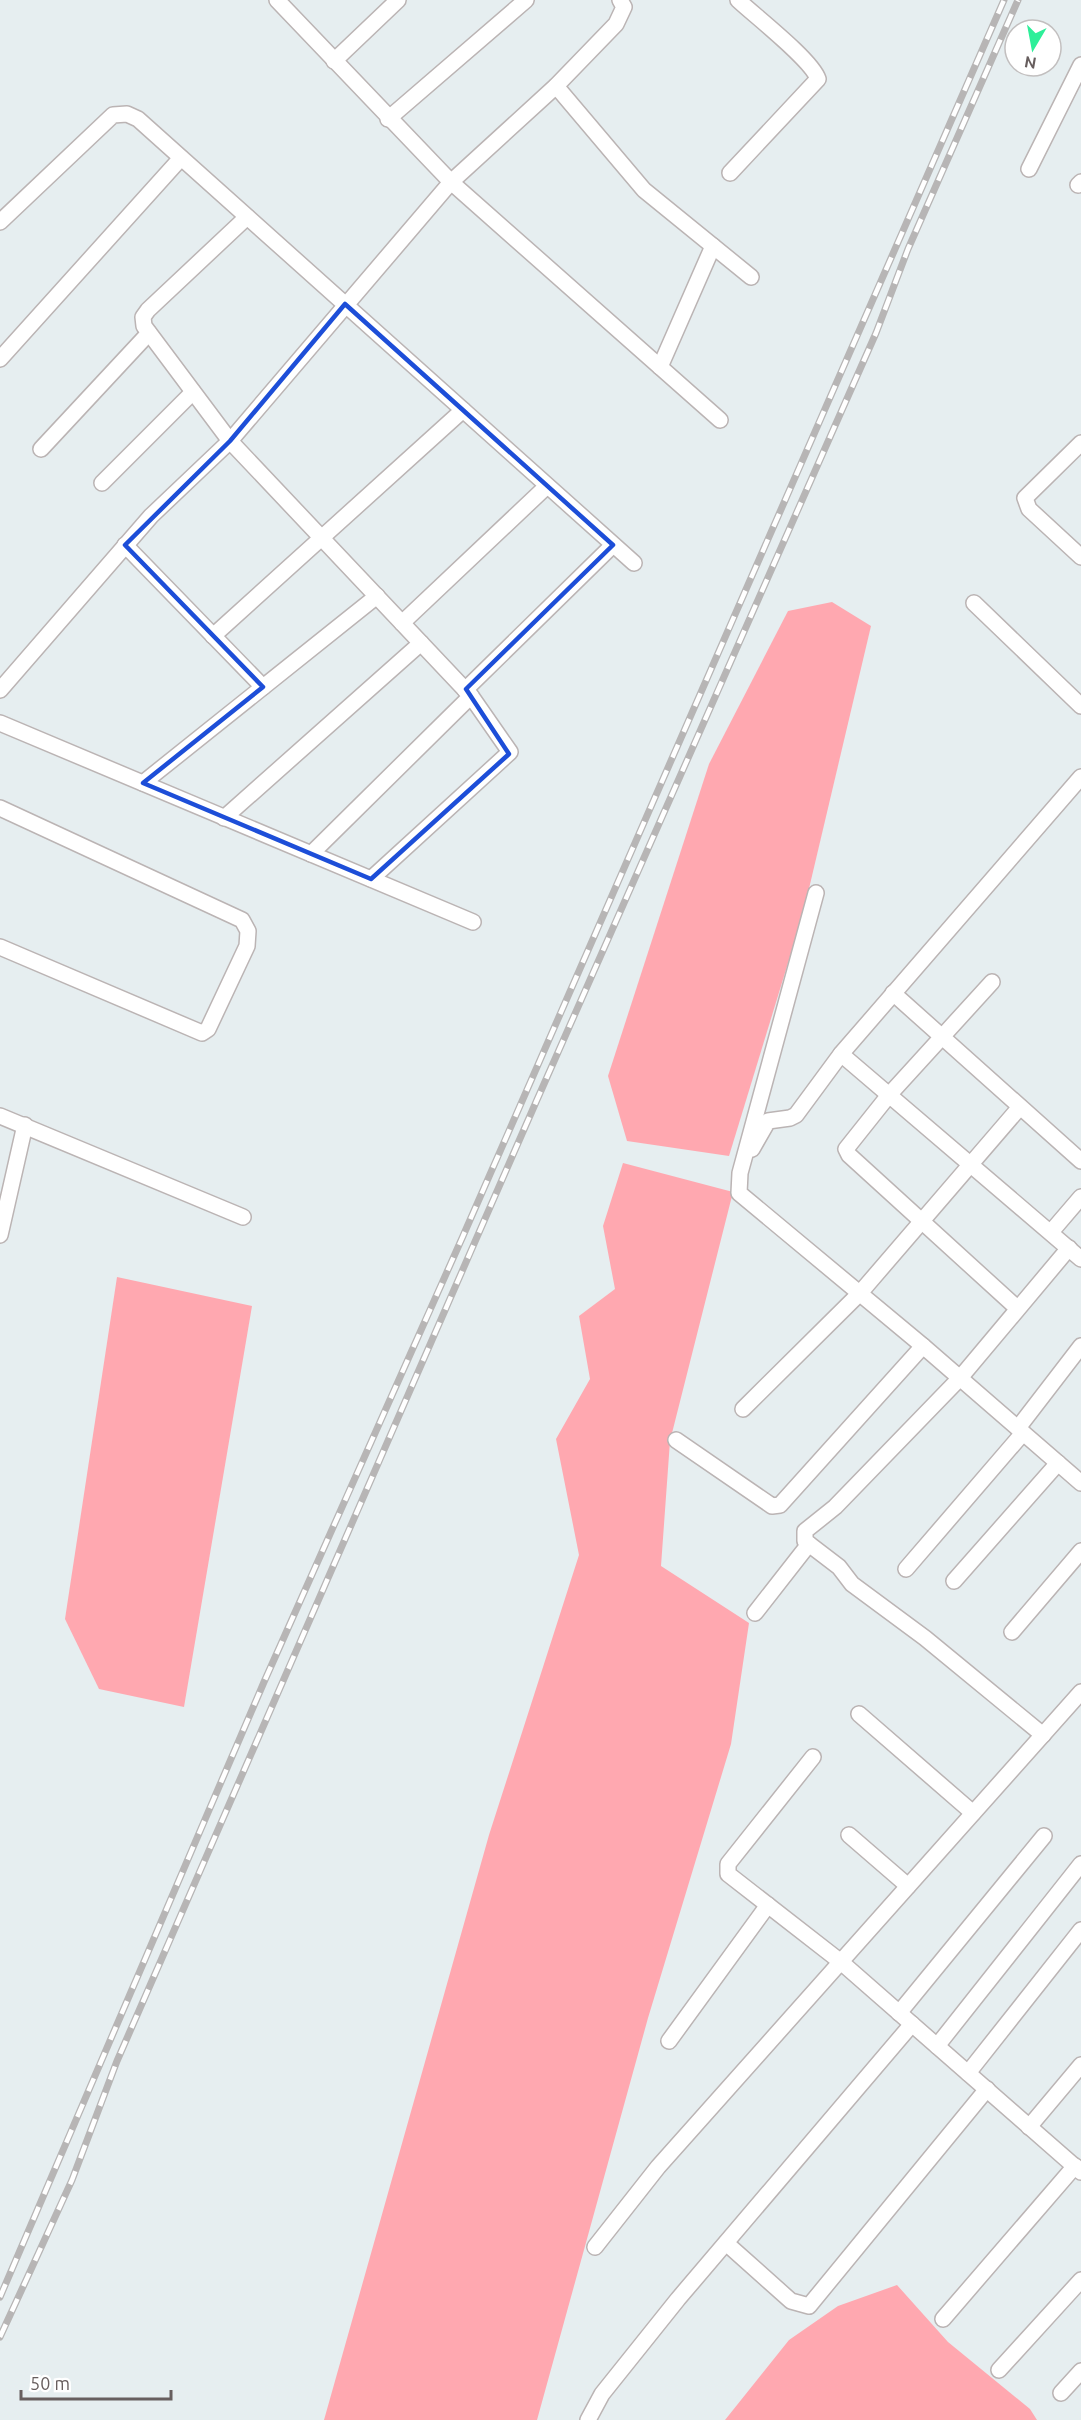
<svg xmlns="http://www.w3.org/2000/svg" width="1081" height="2420" font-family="Ubuntu,sans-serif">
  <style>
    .water { fill: #ffa8b0 }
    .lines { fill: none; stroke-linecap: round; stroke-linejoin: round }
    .street-casing { stroke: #bbb4b4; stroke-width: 18 }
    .street { stroke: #fff; stroke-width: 15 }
    .rail-casing { stroke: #b7b5b5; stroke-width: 7 }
    .rail { stroke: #fff; stroke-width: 4.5; stroke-dasharray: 14; stroke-linecap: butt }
    .marked { fill: none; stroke: #1d4ed8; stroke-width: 4.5; stroke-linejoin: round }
  </style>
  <rect width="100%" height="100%" fill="#e6eef0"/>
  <!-- water -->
  <g class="water">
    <path d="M 832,602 L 871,626 L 803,914 L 729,1156 L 627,1141 L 608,1076 L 709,764 L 788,611 Z"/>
    <path d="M 623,1163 L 733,1192 L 670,1441 L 661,1566 L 749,1623 L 731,1744 L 648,2018 L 537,2420 L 324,2420 L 489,1835 L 579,1555 L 556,1439 L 590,1379 L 579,1316 L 615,1289 L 603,1226 Z"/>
    <path d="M 117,1277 L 252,1306 L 184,1707 L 99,1689 L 65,1619 Z"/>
    <path d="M 897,2285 L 948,2342 L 1030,2409 L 1037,2420 L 725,2420 L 789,2340 L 838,2306 Z"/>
  </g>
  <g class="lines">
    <!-- street casing -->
    <g class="street-casing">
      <g id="street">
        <path d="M 277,0 L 451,182 L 720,420"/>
        <path d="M 334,61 L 398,0"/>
        <path d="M 556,86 L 644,190 L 751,277"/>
        <path d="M 388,119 L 526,0"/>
        <path d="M 1029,169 L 1081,65"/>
        <path d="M 730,173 L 818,79 C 812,60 755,16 738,0"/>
        <path d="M 1078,185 L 1081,182"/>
        <path d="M 247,217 L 148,310 L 143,317 L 144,326 L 230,441 L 471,696 L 510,752 L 371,879"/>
        <path d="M 0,222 L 113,115 L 127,114 L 138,119 L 634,563"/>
        <path d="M 0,359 L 181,158"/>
        <path d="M 660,367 L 713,246"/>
        <path d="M 1081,443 L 1025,498 L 1029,509 L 1081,557"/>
        <path d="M 41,449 L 149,333"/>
        <path d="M 102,483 L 193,392"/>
        <path d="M 125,545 L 263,687"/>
        <path d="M 974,603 L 1081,706"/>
        <path d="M 402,623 L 547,486"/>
        <path d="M 213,636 L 463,410"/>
        <path d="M 0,690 L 151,516 L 230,441 L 451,182 L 556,86 L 616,24 L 624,7 L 620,0"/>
        <path d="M 465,690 L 613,545"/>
        <path d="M 0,723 L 473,922"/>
        <path d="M 143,783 L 377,596"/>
        <path d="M 0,808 L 242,920 L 248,931 L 247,946 L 208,1029 L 202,1033 L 0,947"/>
        <path d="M 224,818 L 421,643"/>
        <path d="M 311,854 L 471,696"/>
        <path d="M 816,893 L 740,1173 L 739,1193 L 923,1346 L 1081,1483"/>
        <path d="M 992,982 L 889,1095 L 846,1149 L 849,1155 L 1017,1308"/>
        <path d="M 893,993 L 1081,1161"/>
        <path d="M 841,1054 L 1081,1259"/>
        <path d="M 0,1116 L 243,1217"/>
        <path d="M 752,1149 L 768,1121 L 790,1118 L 796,1115 L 841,1054 L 1081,777"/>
        <path d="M 1051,1232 L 1081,1197"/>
        <path d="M 0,1235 L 25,1125"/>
        <path d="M 743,1409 L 860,1293 L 1020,1107"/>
        <path d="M 1018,1428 L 1081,1346"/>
        <path d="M 676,1440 L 772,1506 L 780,1505 L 923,1346"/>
        <path d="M 906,1569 L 1023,1433"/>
        <path d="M 954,1581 L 1058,1463"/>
        <path d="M 755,1613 L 809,1544"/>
        <path d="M 1012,1632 L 1081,1551"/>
        <path d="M 859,1714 L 973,1813"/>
        <path d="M 1043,1735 L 925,1638 L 852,1584 L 839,1567 L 805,1541 L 805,1531 L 835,1507 L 960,1378 L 1069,1248"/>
        <path d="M 813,1757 L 728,1864 L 728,1874 L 841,1962 L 1081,2172"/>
        <path d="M 849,1835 L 908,1886"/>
        <path d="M 899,2013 L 1044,1836"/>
        <path d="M 669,2041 L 768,1905"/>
        <path d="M 937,2046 L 1081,1864"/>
        <path d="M 968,2073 L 1081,1930"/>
        <path d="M 1029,2127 L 1081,2065"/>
        <path d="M 726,2243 L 791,2301 L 809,2306 L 987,2089"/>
        <path d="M 595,2247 L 658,2167 L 1081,1692"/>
        <path d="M 943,2319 L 1075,2166"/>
        <path d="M 999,2370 L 1081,2280"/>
        <path d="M 1061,2393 L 1081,2371"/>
        <path d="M 588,2420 L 602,2394 L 678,2299 L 912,2024"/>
      </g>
    </g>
    <!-- street -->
    <use href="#street" class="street"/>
    <!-- rail casing -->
    <g class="rail-casing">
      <g id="rail">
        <path d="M 0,2297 L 264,1682 L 463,1236 L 1004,0"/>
        <path d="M 0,2337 L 72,2180 L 117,2061 L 536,1102 L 876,333 L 908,249 L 1018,0"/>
      </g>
    </g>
    <!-- rail -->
    <use href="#rail" class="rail"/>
  </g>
  <!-- marked area -->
  <path class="marked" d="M 345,304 L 613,545 L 466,689 L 509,754 L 371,879 L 143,783 L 263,687 L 125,545 L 230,441 Z"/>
  <!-- north arrow -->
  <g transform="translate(1033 48) rotate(190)"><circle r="28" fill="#ffffff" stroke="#c2bfbf" stroke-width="1.5"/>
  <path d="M0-4.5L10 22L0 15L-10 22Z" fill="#2def99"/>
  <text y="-9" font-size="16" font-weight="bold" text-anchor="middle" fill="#675e5e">N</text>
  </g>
  <!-- scale -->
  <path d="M21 2390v9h150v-9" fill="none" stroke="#675e5e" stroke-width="3"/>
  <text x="30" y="2390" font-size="18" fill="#675e5e" stroke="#ffffff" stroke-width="4.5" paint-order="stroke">50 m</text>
</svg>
